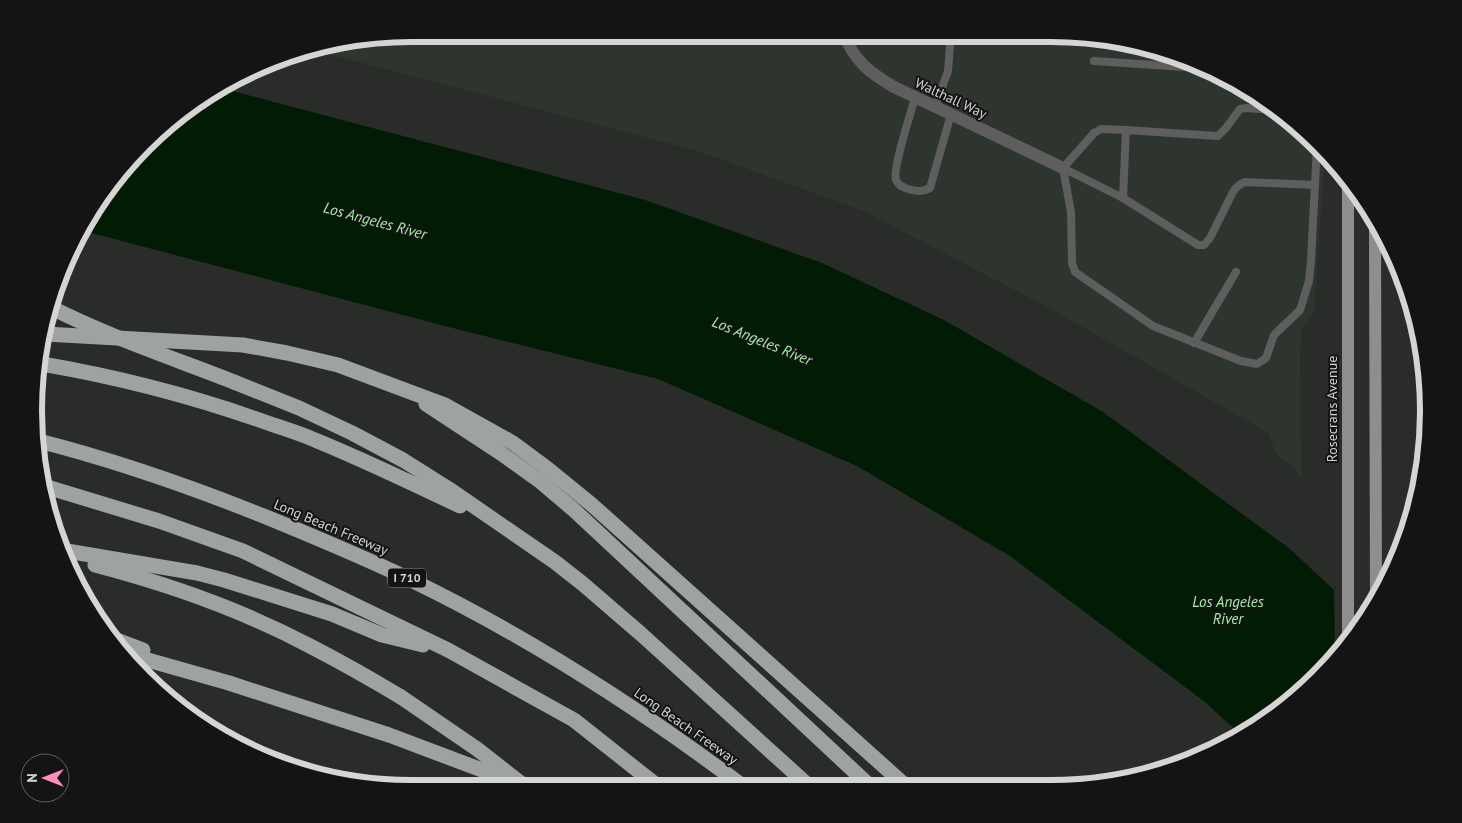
<svg xmlns="http://www.w3.org/2000/svg" width="1462" height="823" font-family="'PT Sans',sans-serif">
  <style>
    .built { fill: #2e352e }
    .water { fill: #011b04 }
    .pier { fill: #2a2c2a }
    .lines { fill: none; stroke-linecap: round; stroke-linejoin: round }
    .lane { stroke: #5d5e5d; stroke-width: 8 }
    .street { stroke: #5d5e5d; stroke-width: 12 }
    .primary { stroke: #8d8f8d; stroke-width: 12 }
    .highway { stroke: #9fa39f; stroke-width: 15 }
    .highway-bridge { stroke: #9fa39f; stroke-width: 15 }
    .labels { text-anchor: middle; stroke-width: 4; stroke-linejoin: round; paint-order: stroke }
    .shield { fill: #131413; stroke: #9a9b9a; stroke-width: 1 }
    .shield-label { font-size: 12px; font-weight: bold; fill: #d4d5d4 }
    .street-label { font-size: 14px; fill: #d4d5d4; stroke: #131413 }
    .water-label { font-size: 15px; font-style: italic; fill: #a3f0a6; stroke: #131413 }
    .rim { fill: none; stroke: #d4d5d4; stroke-width: 6 }
  </style>
  <rect width="100%" height="100%" fill="#2a2c2a"/>
  <!-- built -->
  <path class="built" d="M 412,34 L 1075,35 L 1149,47 L 1240,85 L 1300,128 L 1325,154 L 1314,312 L 1302,328 L 1300,356 L 1301,478 L 1291,465 L 1278,457 L 1267,432 L 1053,310 L 864,211 L 698,151 L 313,50 Z"/>
  <!-- water -->
  <path class="water" d="M 225,89 L 645,200 L 822,263 L 944,320 L 1103,412 L 1290,549 L 1364,618 L 1318,678 L 1260,726 L 1241,735 L 1205,702 L 1010,556 L 857,466 L 658,379 L 441,325 L 84,231 L 98,201 L 182,112 Z"/>
  <!-- pier -->
  <path class="pier" d="M 1334,586 L 1366,616 L 1335,656 Z"/>
  <g class="lines">
    <!-- lane -->
    <g class="lane">
      <path d="M 811,34 L 818,36 L 824,34"/>
      <path d="M 1094,61 L 1199,68"/>
      <path d="M 915,98 C 911,112 892,170 896,180 C 899,186 903,187 908,189 C 917,192 923,192 930,188 L 951,114"/>
      <path d="M 935,107 L 948,71 L 951,34"/>
      <path d="M 1275,110 L 1246,108 L 1240,109 L 1226,128 L 1218,136 L 1126,130 L 1123,198 L 1198,245 L 1204,245 L 1210,238 L 1233,192 C 1236,187 1240,184 1245,182 L 1315,185"/>
      <path d="M 1063,168 L 1071,212 L 1072,263 L 1075,272 L 1153,326 L 1241,361 L 1257,364 L 1266,358 L 1274,335 L 1300,310 L 1309,281 L 1311,260 L 1317,146"/>
      <path d="M 1063,168 L 1094,133 L 1101,129 L 1126,130"/>
      <path d="M 1063,168 L 1123,198"/>
      <path d="M 1194,343 L 1236,272"/>
    </g>
    <!-- street -->
    <path class="street" d="M 844,34 C 854,61 870,73 894,87 L 1063,168"/>
    <!-- primary -->
    <g class="primary">
      <path d="M 1348,179 L 1348,639"/>
      <path d="M 1375,221 L 1376,602"/>
    </g>
    <!-- highway -->
    <g class="highway">
      <path d="M 45,334 L 243,345 L 287,353 L 338,365 L 445,405 L 513,443 L 548,469 L 591,504 L 907,787"/>
      <path d="M 42,364 C 118,377 192,396 265,422 C 282,428 299,433 315,440 C 364,460 412,483 460,506"/>
      <path d="M 234,382 L 299,408 L 352,433 L 403,460 L 449,489 L 555,562 L 583,584 L 641,634 L 810,787"/>
      <path d="M 426,404 L 502,454 L 541,482 L 574,510 L 871,787"/>
      <path d="M 35,440 C 122,462 206,492 288,526 C 329,543 369,560 409,579 C 527,636 639,708 744,787"/>
      <path d="M 47,487 L 159,521 L 243,551 L 448,650 L 574,720 L 660,788"/>
      <path d="M 61,550 L 197,573 L 224,580 L 332,614 L 382,635 L 423,645"/>
      <path d="M 95,565 C 168,584 244,611 310,646 C 341,662 371,679 401,697"/>
      <path d="M 114,639 L 143,650"/>
      <path d="M 123,653 L 229,683 L 389,735 L 519,784"/>
    </g>
    <!-- highway-bridge -->
    <g class="highway-bridge">
      <path d="M 50,307 C 109,337 173,358 234,382"/>
      <path d="M 401,697 L 477,749 L 527,788"/>
    </g>
  </g>
  <g class="labels">
    <!-- shield labels -->
    <rect class="shield" x="388" y="568.5" width="38" height="19" rx="4"/>
    <g class="shield-label">
      <text x="407" y="582">I 710</text>
    </g>
    <!-- street labels -->
    <g class="street-label">
      <text transform="translate(951 98) rotate(25)" y="5">Walthall Way</text>
      <text transform="translate(1332 409) rotate(-90)" y="5">Rosecrans Avenue</text>
      <text transform="translate(331 527) rotate(23)" y="5">Long Beach Freeway</text>
      <text transform="translate(686 726) rotate(35)" y="5">Long Beach Freeway</text>
    </g>
    <!-- water labels -->
    <g class="water-label">
      <text transform="translate(375 221) rotate(15)" y="5">Los Angeles River</text>
      <text transform="translate(762 341) rotate(22)" y="5">Los Angeles River</text>
      <text x="1228" y="607">Los Angeles<tspan x="1228" dy="17">River</tspan></text>
    </g>
  </g>
  <!-- crop -->
  <path d="M0 0H1462V823H0ZM411 42H1051A369 369 0 0 1 1420 411V411A369 369 0 0 1 1051 780H411A369 369 0 0 1 42 411V411A369 369 0 0 1 411 42Z" fill="#131413" fill-rule="evenodd"/>
  <path class="rim" d="M411 42H1051A369 369 0 0 1 1420 411V411A369 369 0 0 1 1051 780H411A369 369 0 0 1 42 411V411A369 369 0 0 1 411 42Z"/>
  <!-- north arrow -->
  <g transform="translate(45 778) rotate(270)"><circle r="24" fill="#131413" stroke="#606160"/>
  <path d="M0-4L9 19L0 12L-9 19Z" fill="#fe8ebb"/>
  <text y="-8" font-size="14" font-weight="bold" text-anchor="middle" fill="#d4d5d4">N</text>
  </g>
</svg>
